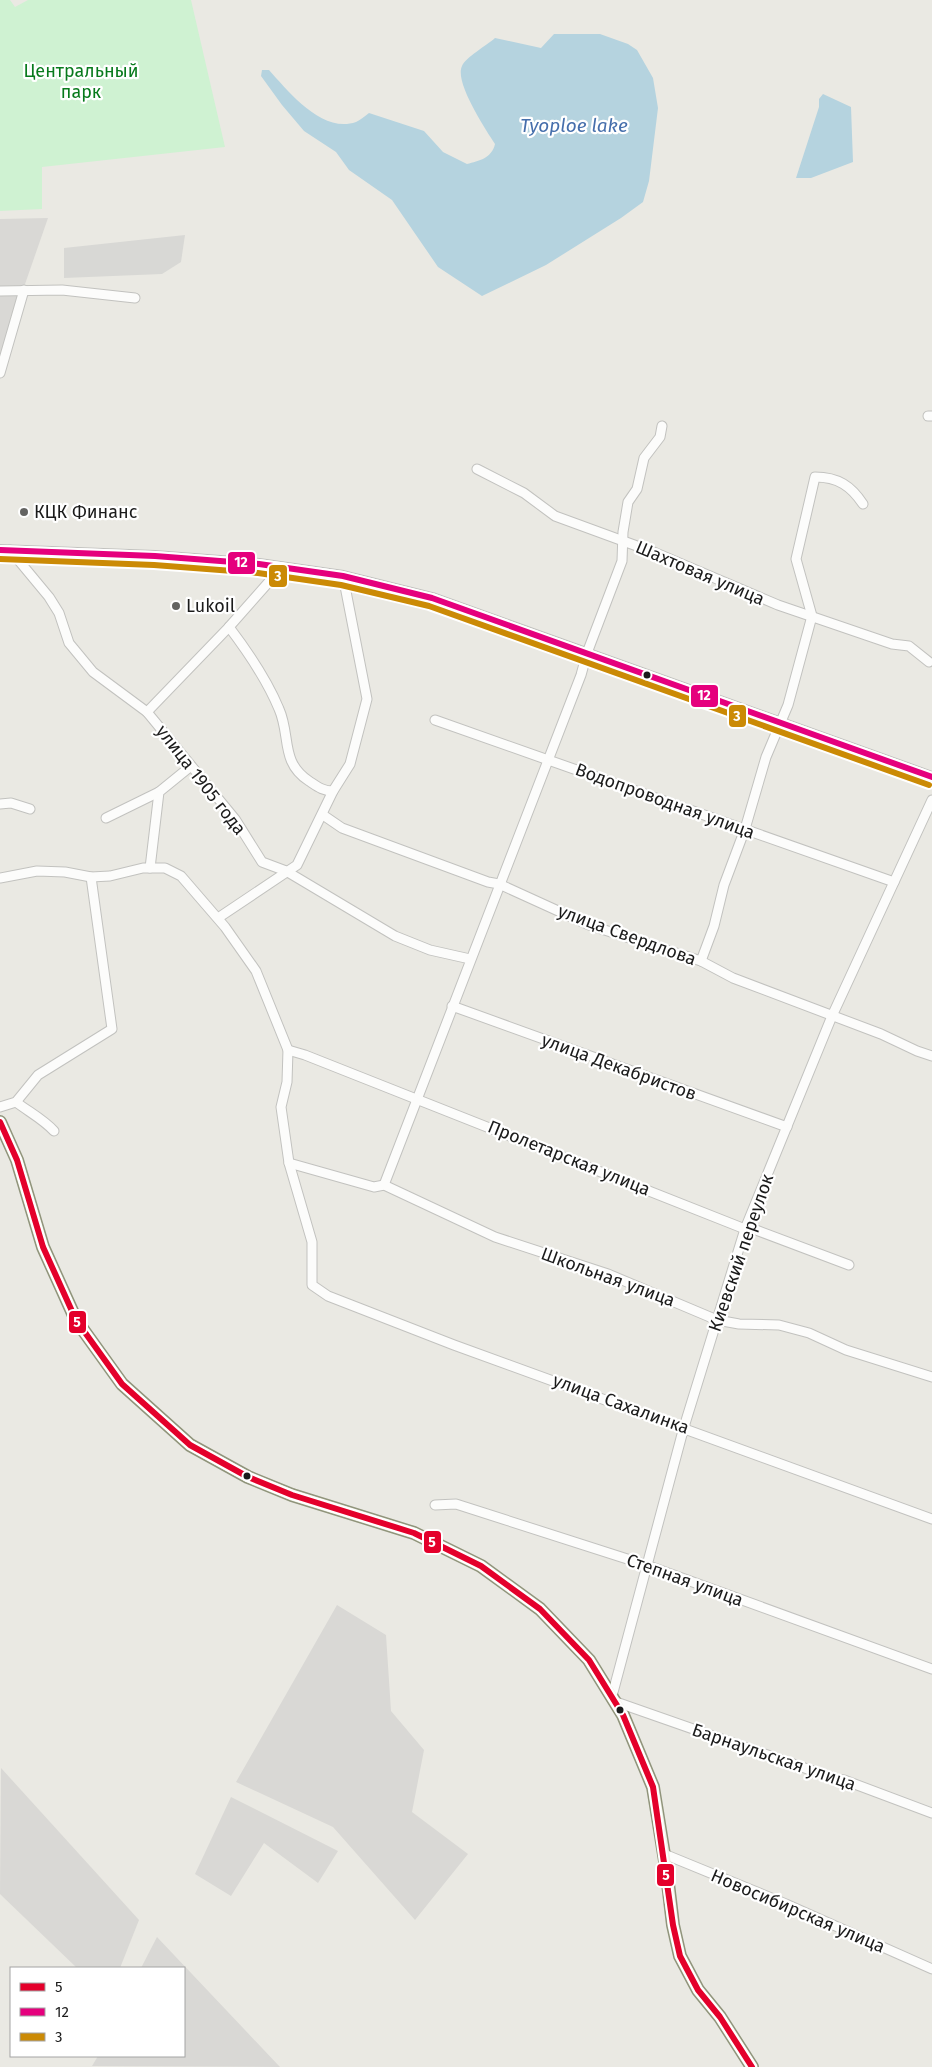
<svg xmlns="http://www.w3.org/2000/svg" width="932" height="2067" font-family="'Fira Sans',sans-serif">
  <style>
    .residential { fill: #d9d8d5 }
    .park { fill: #cff2d2 }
    .parking { fill: #d8d8d5 }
    .water { fill: #b5d3df }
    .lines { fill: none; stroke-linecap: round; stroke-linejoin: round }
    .minor-casing { stroke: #c2c2bf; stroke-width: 11 }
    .tertiary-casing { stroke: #c2c2bf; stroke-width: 12 }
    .secondary-casing { stroke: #90947b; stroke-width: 14 }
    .minor { stroke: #fcfcfb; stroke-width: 9 }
    .tertiary { stroke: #fcfcfb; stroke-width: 10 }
    .secondary { stroke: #f1f2e8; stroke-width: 11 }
    .bus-1-casing { stroke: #fff; stroke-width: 10 }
    .bus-2-casing { stroke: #fff; stroke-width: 10 }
    .bus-3-casing { stroke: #fff; stroke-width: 10 }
    .bus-1 { stroke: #e4002b; stroke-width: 6 }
    .bus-2 { stroke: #e5007d; stroke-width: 6 }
    .bus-3 { stroke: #cb8a05; stroke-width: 6 }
    .poi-dot { fill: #636361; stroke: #fff; stroke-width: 2 }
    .bus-dot { fill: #1b1b1b; stroke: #fff; stroke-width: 2 }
    .labels { text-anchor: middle; stroke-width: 4.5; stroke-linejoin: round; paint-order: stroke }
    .park-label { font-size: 18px; fill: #087a1c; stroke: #fff }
    .poi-label { font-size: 18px; fill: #1b1b1b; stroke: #fff; text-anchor: start }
    .street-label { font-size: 18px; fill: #1b1b1b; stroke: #fff }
    .water-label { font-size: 19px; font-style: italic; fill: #466fac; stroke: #fff }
    .line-badge { stroke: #fff; stroke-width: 2 }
    .badge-label { font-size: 14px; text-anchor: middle; font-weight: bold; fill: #fff }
  </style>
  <rect width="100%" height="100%" fill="#eae9e3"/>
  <!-- residential -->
  <g class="residential">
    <path d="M 48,218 L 0,356 L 0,219 Z"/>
    <path d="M 337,1605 L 386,1635 L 391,1711 L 424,1750 L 412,1812 L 468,1854 L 415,1920 L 333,1827 L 236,1782 Z"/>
    <path d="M 1,1768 L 139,1920 L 120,1968 L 77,1968 L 0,1894 Z"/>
    <path d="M 231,1797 L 338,1851 L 318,1883 L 264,1843 L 231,1896 L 195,1874 Z"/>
    <path d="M 157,1937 L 280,2067 L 92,2066 L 98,2056 L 184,2056 L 184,1968 L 141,1968 Z"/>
  </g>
  <!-- park -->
  <path class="park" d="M 0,0 L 10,0 L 15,7 L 28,0 L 191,0 L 225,147 L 42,167 L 42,209 L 0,211 Z"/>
  <!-- parking -->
  <path class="parking" d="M 185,235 L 181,262 L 162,274 L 64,278 L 64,248 Z"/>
  <!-- water -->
  <g class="water">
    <path d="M 554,34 L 600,34 L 628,44 L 637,50 L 653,78 L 658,108 L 649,181 L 643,202 L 621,218 L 546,265 L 482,296 L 438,267 L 392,200 L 349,170 L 336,152 L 304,131 L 282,105 L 261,76 L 262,70 L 269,70 C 288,91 322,134 356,122 C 360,120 365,116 369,113 L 424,131 L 443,152 L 467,164 C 479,161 492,158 495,144 C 486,130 454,82 462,66 C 465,58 487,45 495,38 L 541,48 Z"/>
    <path d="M 823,94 L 851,107 L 853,162 L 811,178 L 796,178 L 819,107 L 819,99 Z"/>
  </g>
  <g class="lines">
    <!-- minor casing -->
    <g class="minor-casing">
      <g id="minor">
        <path d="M 0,291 L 62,290 L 135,298"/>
        <path d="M 0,373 L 24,290"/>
        <path d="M 928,416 L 932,416"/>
        <path d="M 477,469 L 524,493 L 555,516 L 656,553 L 778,605 L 892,644 L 909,646 L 929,662"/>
        <path d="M 10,550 L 49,597 L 59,613 L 69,643 L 93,672 L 147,712 L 235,819 L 262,862 L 286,871 L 395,936 L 430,950 L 470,959"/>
        <path d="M 229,627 C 248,652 267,680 279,709 C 291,736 280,762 309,781 C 318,787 323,791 333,791"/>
        <path d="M 147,712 L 229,627 L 282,567"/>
        <path d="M 435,720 L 894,882"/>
        <path d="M 0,804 L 11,803 L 30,809"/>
        <path d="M 323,815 L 342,828 L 488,882 L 499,884 L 589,925 L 701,961 L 733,978 L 881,1034 L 917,1051 L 932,1056"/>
        <path d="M 106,818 L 159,792"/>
        <path d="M 150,868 L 159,792 L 191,766"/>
        <path d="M 0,878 L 37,871 L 65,872 L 91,877 L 110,876 L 143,868 L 165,868 L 181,876 L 225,927 L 256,971 L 288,1050 L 287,1082 L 281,1107 L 289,1163 L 312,1242 L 312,1285 L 328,1296 L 454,1345 L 932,1519"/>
        <path d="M 218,918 L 297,865 L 333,791 L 350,764 L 367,699 L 343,576"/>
        <path d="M 701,961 L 714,926 L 724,885 L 745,829 L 766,757 L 788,705 L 812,616 L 796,559 L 815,477 C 838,477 851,486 863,504"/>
        <path d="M 452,1006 L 787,1127"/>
        <path d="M 288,1050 L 305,1055 L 745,1229 L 756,1230 L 849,1265"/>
        <path d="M 16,1102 C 29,1112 43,1119 54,1131"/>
        <path d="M 0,1107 L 16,1102 L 38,1075 L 112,1029 L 91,877"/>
        <path d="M 289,1163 L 374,1187 L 384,1185 L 495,1237 L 608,1274 L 717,1320 L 739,1324 L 779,1325 L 809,1333 L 846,1350 L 932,1377"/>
        <path d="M 384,1185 L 581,675 L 587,653 L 622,561 L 623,532 L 628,502 L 637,489 L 644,458 L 660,437 L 662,426"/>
        <path d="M 435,1505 L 456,1504 L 646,1565 L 932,1669"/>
        <path d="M 612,1696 L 684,1427 L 745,1229 L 832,1016 L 932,800"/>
        <path d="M 616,1702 L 836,1779 L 844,1780 L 932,1813"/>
        <path d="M 664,1854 L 786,1904 L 932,1969"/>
      </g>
    </g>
    <!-- tertiary casing -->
    <g class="tertiary-casing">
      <path id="tertiary" d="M 0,550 L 155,556 L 259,564 L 343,576 L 432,598 L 932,777"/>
    </g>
    <!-- secondary casing -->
    <g class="secondary-casing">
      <path id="secondary" d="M 0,1122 L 17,1160 L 43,1247 L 76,1320 L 122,1384 L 190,1445 L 248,1477 L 292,1495 L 414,1533 L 481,1566 L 540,1609 L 589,1660 L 623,1715 L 653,1787 L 666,1867 L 673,1925 L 680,1956 L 698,1990 L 720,2017 L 752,2067"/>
    </g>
    <!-- minor -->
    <use href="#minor" class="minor"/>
    <!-- tertiary -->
    <use href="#tertiary" class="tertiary"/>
    <!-- secondary -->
    <use href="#secondary" class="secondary"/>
    <!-- bus-1 casing -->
    <g class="bus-1-casing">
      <path id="bus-1" d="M 0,1122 L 17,1160 L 43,1247 L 76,1320 L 122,1384 L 190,1445 L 248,1477 L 292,1495 L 414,1533 L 481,1566 L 540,1609 L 589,1660 L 623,1715 L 653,1787 L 673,1925 L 680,1956 L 698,1990 L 720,2017 L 752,2067"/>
    </g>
    <!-- bus-2 casing -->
    <g class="bus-2-casing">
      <path id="bus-2" d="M 0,550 L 155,556 L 259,564 L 343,576 L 432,598 L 932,777"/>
    </g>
    <!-- bus-3 casing -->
    <g class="bus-3-casing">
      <path id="bus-3" d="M 0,559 L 154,565 L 258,573 L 341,585 L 429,606 L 929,785"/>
    </g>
    <!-- bus-1 -->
    <use href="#bus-1" class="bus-1"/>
    <!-- bus-2 -->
    <use href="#bus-2" class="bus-2"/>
    <!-- bus-3 -->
    <use href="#bus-3" class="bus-3"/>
  </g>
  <!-- markers -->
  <g class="poi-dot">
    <circle cx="24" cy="512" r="5"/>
    <circle cx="176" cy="606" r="5"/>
  </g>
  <g class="bus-dot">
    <circle cx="647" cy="675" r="4.5"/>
    <circle cx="247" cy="1476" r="4.5"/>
    <circle cx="620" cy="1710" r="4.5"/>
  </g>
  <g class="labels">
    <!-- park labels -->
    <g class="park-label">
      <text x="81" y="77">Центральный<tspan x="81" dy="21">парк</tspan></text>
    </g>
    <!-- poi labels -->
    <g class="poi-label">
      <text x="34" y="518">КЦК Финанс</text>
      <text x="186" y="612">Lukoil</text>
    </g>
    <!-- street labels -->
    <g class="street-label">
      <text transform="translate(700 573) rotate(23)" y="6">Шахтовая улица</text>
      <text transform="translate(201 780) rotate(52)" y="6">улица 1905 года</text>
      <text transform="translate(665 801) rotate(20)" y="6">Водопроводная улица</text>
      <text transform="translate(627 935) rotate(20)" y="6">улица Свердлова</text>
      <text transform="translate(619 1067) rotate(20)" y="6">улица Декабристов</text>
      <text transform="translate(569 1158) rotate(22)" y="6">Пролетарская улица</text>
      <text transform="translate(741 1253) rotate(-71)" y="6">Киевский переулок</text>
      <text transform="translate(608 1277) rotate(20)" y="6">Школьная улица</text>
      <text transform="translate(621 1404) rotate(20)" y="6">улица Сахалинка</text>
      <text transform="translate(685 1580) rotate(20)" y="6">Степная улица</text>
      <text transform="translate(774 1757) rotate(19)" y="6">Барнаульская улица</text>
      <text transform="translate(798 1911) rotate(23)" y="6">Новосибирская улица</text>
    </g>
    <!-- water labels -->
    <g class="water-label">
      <text x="574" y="132">Tyoploe lake</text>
    </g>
  </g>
  <g class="line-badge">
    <rect x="227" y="551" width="29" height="24" rx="5" fill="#e5007d"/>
    <rect x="268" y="564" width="20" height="24" rx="5" fill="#cb8a05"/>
    <rect x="690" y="684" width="29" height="24" rx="5" fill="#e5007d"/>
    <rect x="728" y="704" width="19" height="24" rx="5" fill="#cb8a05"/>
    <rect x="68" y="1310" width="19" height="24" rx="5" fill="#e4002b"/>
    <rect x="423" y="1530" width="19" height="24" rx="5" fill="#e4002b"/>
    <rect x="656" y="1863" width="19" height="24" rx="5" fill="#e4002b"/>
  </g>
  <g class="badge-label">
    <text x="241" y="567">12</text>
    <text x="278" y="581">3</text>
    <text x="704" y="700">12</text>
    <text x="737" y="721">3</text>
    <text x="77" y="1327">5</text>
    <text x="432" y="1547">5</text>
    <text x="666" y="1880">5</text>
  </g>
  <!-- legend -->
  <rect x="10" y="1967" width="175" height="90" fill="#ffffff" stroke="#a4a4a4"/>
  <rect x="20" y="1983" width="25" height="8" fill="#e4002b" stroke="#a4a4a4"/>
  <text x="55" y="1992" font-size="15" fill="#1b1b1b">5</text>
  <rect x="20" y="2008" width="25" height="8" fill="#e5007d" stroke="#a4a4a4"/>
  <text x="55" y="2017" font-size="15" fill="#1b1b1b">12</text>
  <rect x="20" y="2033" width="25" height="8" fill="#cb8a05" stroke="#a4a4a4"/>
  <text x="55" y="2042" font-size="15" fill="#1b1b1b">3</text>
</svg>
